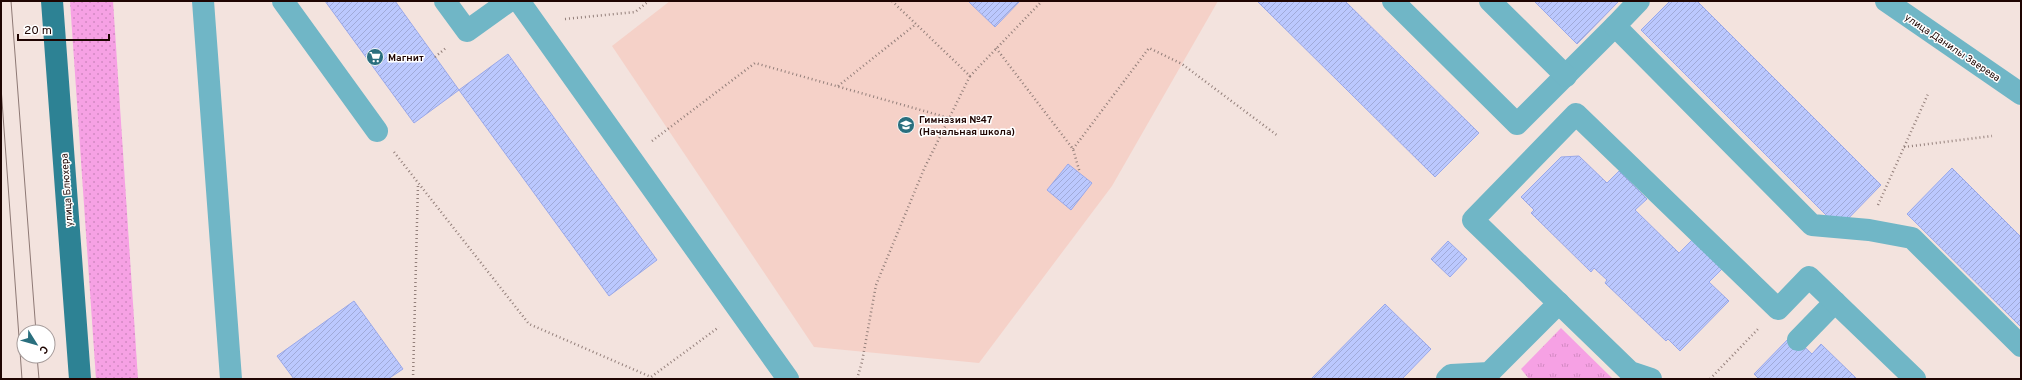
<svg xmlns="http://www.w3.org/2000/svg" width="2022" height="380" font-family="Overpass,sans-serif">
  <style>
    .built { fill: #f5d1c8 }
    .grass { fill: url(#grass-dots) }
    .park { fill: url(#park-tufts) }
    .building { fill: url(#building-hatch); stroke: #9aa8e9 }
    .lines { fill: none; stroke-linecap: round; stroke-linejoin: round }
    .path { stroke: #937f7a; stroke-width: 2.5; stroke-dasharray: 1 3; stroke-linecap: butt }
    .minor { stroke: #70b6c6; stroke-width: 22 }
    .major { stroke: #2d8294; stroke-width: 22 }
    .tram { stroke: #8e7975; stroke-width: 1 }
    .labels { text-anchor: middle; stroke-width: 3; stroke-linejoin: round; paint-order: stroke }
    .street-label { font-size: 10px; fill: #1f0502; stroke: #fff }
    .poi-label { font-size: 10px; font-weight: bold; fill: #1f0502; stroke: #fff; text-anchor: start }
  </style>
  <defs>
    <pattern id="grass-dots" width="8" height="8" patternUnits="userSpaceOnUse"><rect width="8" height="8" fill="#f6a1e4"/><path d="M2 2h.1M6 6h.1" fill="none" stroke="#d289c2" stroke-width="1.8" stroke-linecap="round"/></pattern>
    <pattern id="park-tufts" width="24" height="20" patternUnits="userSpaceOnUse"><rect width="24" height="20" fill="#f6a1e4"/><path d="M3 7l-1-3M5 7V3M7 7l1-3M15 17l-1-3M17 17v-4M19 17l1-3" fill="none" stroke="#d289c2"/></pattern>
    <pattern id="building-hatch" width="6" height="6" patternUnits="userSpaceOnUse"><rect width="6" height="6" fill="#bbc8fe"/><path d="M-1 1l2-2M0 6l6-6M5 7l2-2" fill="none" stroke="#a0aad8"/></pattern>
  </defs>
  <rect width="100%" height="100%" fill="#f3e3de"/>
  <!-- built -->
  <path class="built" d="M 670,1 L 1218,1 L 1112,186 L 979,363 L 814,347 L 612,46 Z"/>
  <!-- grass -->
  <path class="grass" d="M 70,1 L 113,1 L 138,379 L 96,379 Z"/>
  <!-- park -->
  <path class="park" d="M 1561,328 L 1613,379 L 1529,379 L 1521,369 Z"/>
  <!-- building -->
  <g class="building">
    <path d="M 325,1 L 395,1 L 459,90 L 414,123 Z"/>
    <path d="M 968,1 L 1020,1 L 995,27 Z"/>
    <path d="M 1257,1 L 1345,1 L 1479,133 L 1435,177 Z"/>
    <path d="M 1534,1 L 1617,1 L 1618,2 L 1577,44 Z"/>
    <path d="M 1670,1 L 1697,1 L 1881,185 L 1839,228 L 1641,30 Z"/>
    <path d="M 508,54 L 657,260 L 609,296 L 459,90 Z"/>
    <path d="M 1579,156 L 1607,183 L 1619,171 L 1647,199 L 1635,210 L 1679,253 L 1693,239 L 1723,268 L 1709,282 L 1729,301 L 1680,351 L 1668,339 L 1666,341 L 1605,283 L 1607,280 L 1594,268 L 1591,272 L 1531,213 L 1534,210 L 1521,197 L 1561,157 Z"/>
    <path d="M 1068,164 L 1092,183 L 1071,210 L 1047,190 Z"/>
    <path d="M 1952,168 L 2021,237 L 2021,327 L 1907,214 Z"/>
    <path d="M 1448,241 L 1467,259 L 1450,277 L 1431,259 Z"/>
    <path d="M 354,301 L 403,369 L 388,379 L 294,379 L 277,356 Z"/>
    <path d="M 1385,304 L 1431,349 L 1402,379 L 1311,379 Z"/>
    <path d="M 1792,335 L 1812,354 L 1821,344 L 1857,379 L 1759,379 L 1754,374 Z"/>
  </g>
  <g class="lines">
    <!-- path -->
    <g class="path">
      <path d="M 892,1 L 970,76 L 1042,1"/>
      <path d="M 565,19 L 635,12 L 649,1"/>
      <path d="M 996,48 L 1073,149 L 1080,173"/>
      <path d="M 435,57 L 446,48"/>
      <path d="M 838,86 L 916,24"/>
      <path d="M 652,141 L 755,63 L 949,118"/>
      <path d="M 1904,147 L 1992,136"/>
      <path d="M 1073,149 L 1149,48 L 1182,64 L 1278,136"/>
      <path d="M 394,152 L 529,324 L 651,377 L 719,327"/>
      <path d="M 1878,205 L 1928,94"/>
      <path d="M 413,379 L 418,184"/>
      <path d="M 857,379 L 862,362 L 876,285 L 924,169 L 970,76"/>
      <path d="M 1710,379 L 1759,328"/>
    </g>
    <!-- minor -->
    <g class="minor">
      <path d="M 203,1 L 231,379"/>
      <path d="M 283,1 L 377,131"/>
      <path d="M 445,1 L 467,31 L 509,1"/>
      <path d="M 519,1 L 788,379"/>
      <path d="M 1393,1 L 1517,124 L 1615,26"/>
      <path d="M 1490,1 L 1566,76"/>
      <path d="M 1639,1 L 1615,26 L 1812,225 L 1869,230 L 1912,238 L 2021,346"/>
      <path d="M 1886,1 L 2021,94"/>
      <path d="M 1798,340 L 1835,302"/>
      <path d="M 1447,379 L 1451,375 L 1489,373 L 1559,303"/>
      <path d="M 1651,379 L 1630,372 L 1473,220 L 1576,114 L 1778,309 L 1809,277 L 1915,379"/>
    </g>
    <!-- major -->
    <path class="major" d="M 52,1 L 80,379"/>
    <!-- tram -->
    <g class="tram">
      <path d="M 11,1 L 36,332"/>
      <path d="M 1,87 L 22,379"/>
      <path d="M 37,356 L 39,379"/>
    </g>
  </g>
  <!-- icons -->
  <defs>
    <g id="supermarket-disc" transform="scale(0.9)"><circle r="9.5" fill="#2a6f7e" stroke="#fff"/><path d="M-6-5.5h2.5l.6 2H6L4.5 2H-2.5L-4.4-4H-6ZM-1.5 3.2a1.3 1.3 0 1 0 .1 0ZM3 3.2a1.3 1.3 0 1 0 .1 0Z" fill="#fff"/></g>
    <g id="school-disc" transform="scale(0.9)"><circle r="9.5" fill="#2a6f7e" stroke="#fff"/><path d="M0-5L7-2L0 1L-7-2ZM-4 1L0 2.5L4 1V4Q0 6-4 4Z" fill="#fff"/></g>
  </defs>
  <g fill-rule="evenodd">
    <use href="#supermarket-disc" x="375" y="57"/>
    <use href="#school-disc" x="906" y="125"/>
  </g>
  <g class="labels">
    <!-- street labels -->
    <g class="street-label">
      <text transform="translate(1953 47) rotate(34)" y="4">улица Данилы Зверева</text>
      <text transform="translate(66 190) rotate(-94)" y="4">улица Блюхера</text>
    </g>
    <!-- poi labels -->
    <g class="poi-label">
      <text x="388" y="61">Магнит</text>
      <text x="919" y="123">Гимназия №47<tspan x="919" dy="12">(Начальная школа)</tspan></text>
    </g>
  </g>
  <!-- border -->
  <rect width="2022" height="380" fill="none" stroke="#1f0502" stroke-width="4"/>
  <!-- north arrow -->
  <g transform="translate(36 344) rotate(127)"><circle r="19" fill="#ffffff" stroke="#a59b9a"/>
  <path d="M0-3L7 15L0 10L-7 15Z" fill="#2a6f7e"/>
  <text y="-6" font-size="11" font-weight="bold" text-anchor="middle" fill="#1f0502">С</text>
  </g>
  <!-- scale -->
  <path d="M18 34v6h91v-6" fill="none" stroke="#1f0502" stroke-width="2"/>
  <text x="24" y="34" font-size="12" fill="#1f0502" stroke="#ffffff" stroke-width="3" paint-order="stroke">20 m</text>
</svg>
